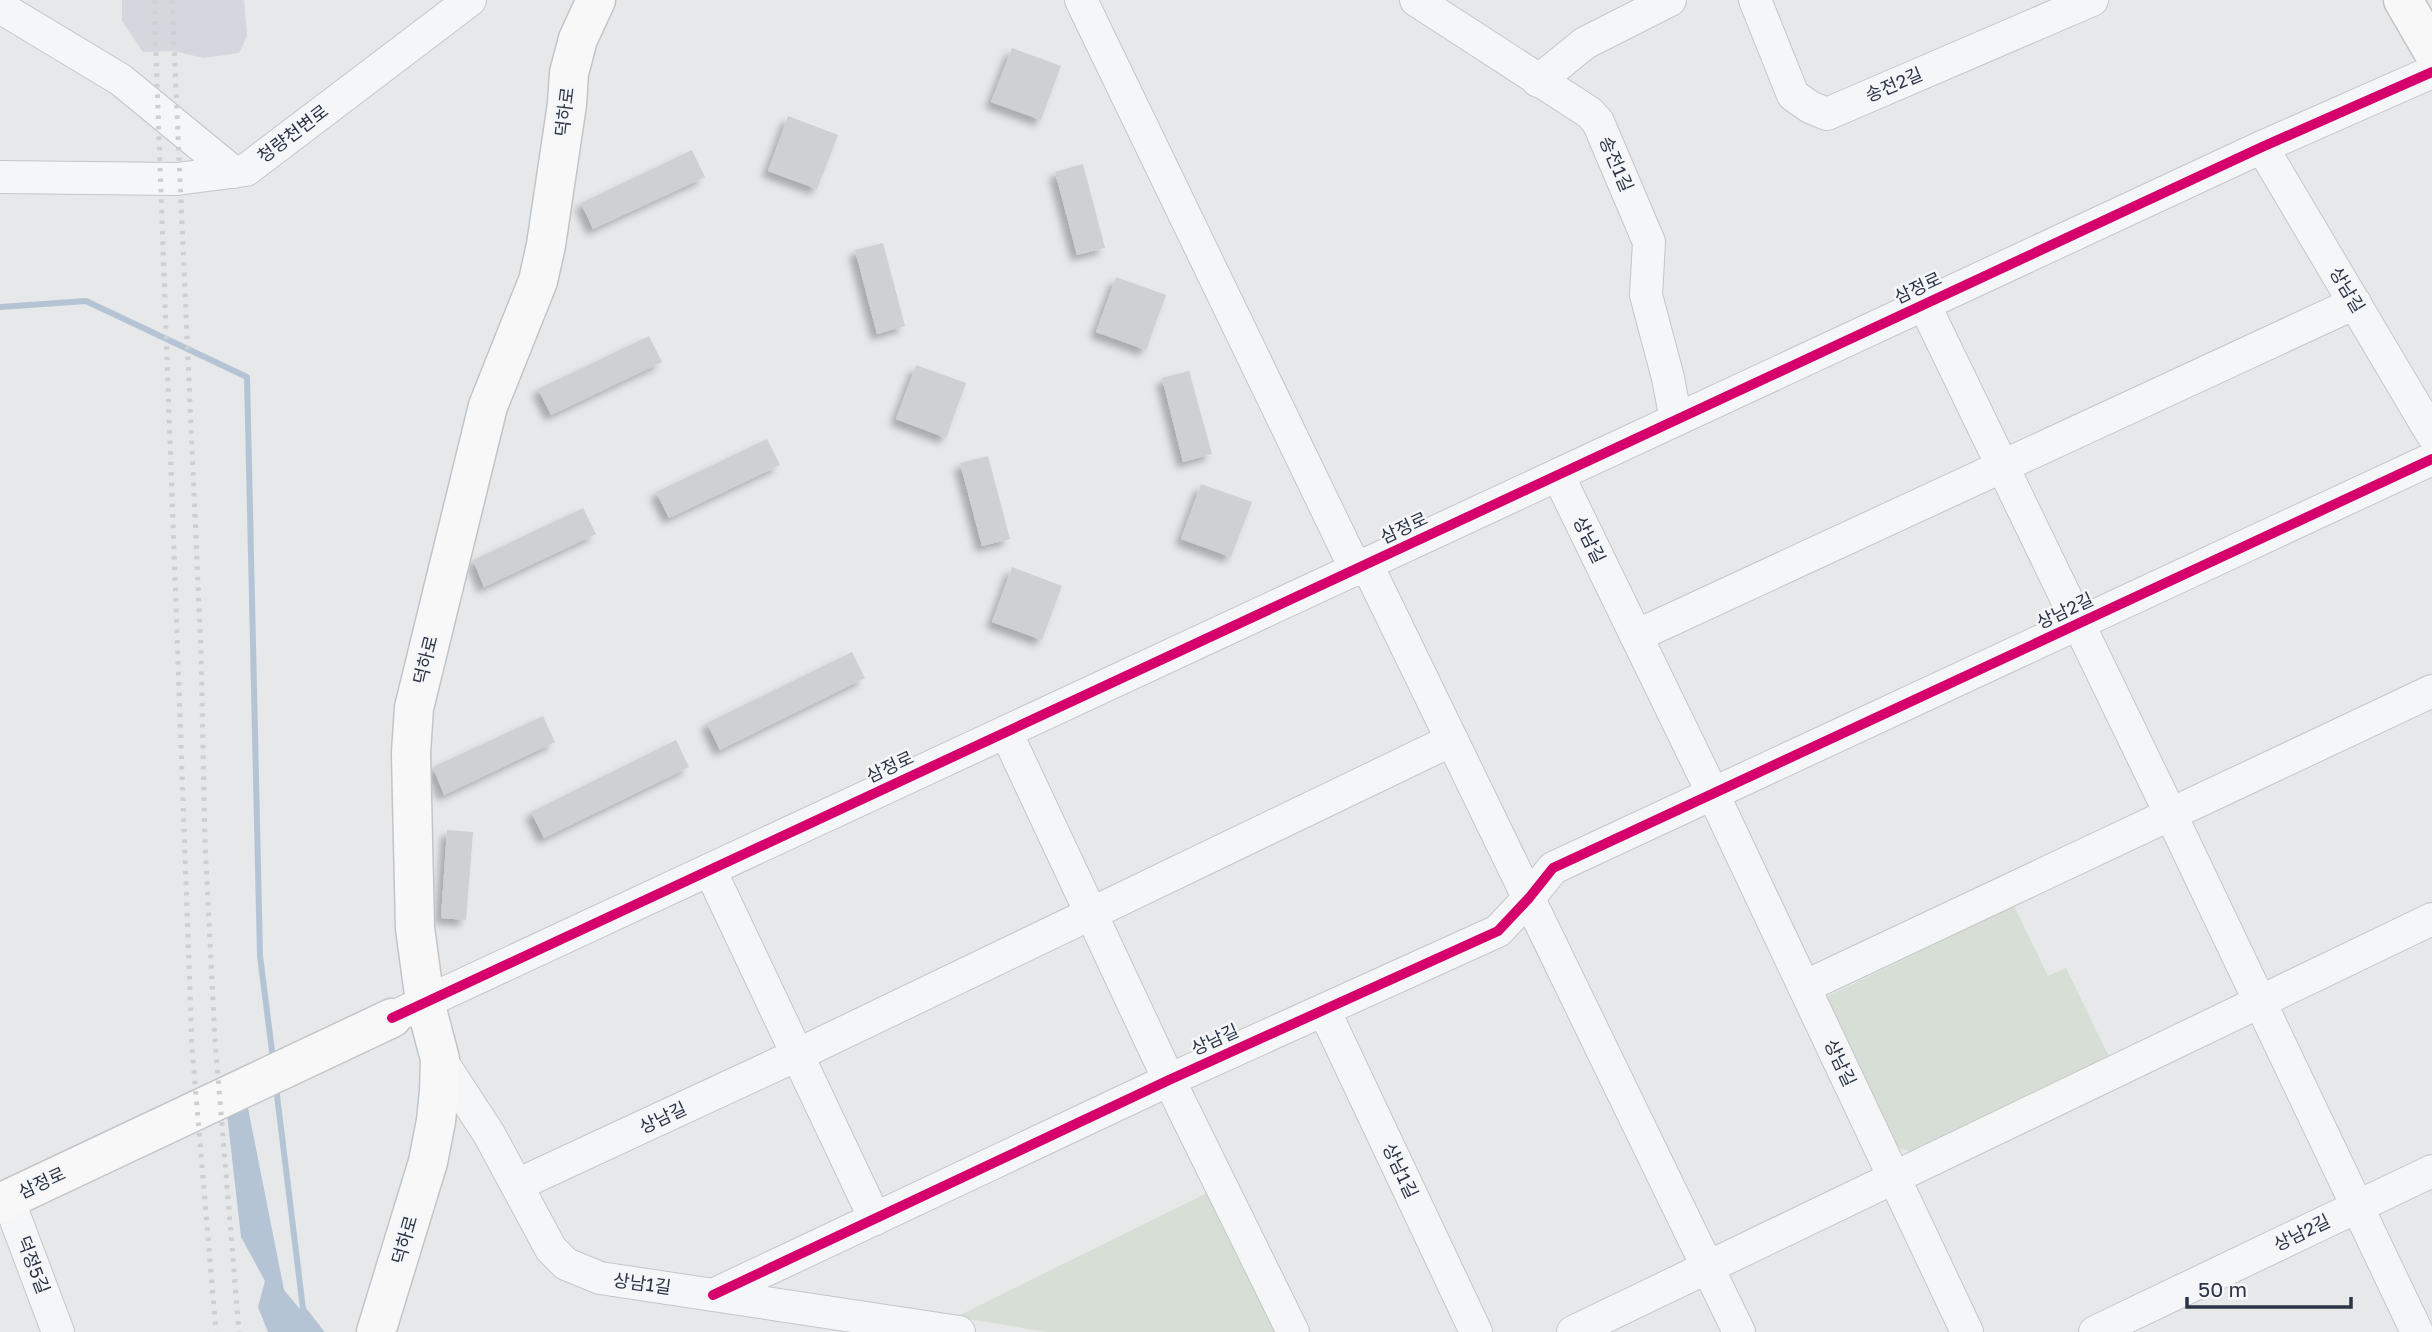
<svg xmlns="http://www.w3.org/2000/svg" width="2432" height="1332" font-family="'Golos Text','Noto Sans KR',sans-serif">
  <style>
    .built { fill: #d4d7dd }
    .green { fill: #d6ded6 }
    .water { fill: #b4c4d5 }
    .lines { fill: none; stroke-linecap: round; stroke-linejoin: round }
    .stream { stroke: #b4c4d5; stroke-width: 6 }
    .building { fill: #ced0d3; filter: url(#shadow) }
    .minor-casing { stroke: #c4c6c8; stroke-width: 34 }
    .major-casing { stroke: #c2c5c8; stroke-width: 41 }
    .minor { stroke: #f5f6f7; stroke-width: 32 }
    .major { stroke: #f8f8f8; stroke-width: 38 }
    .rail { stroke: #cecfd2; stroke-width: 5; stroke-dasharray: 3.5 7; stroke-linecap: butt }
    .cycleway-casing { stroke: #f4f6f9; stroke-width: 15 }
    .cycleway { stroke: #d6006c; stroke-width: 10 }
    .labels { text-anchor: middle; stroke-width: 5; stroke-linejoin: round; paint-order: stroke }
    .street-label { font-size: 18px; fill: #2b3445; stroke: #f4f6f9 }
  </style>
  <defs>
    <filter id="shadow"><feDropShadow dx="-6" dy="6" stdDeviation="3.5" flood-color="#0004"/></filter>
  </defs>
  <rect width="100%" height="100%" fill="#e6e8ea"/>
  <!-- built -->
  <path class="built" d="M 122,0 L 244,0 L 247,36 L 239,53 L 204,58 L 173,51 L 143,52 L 122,21 Z"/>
  <!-- green -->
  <g class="green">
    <path d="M 2014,906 L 2048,976 L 2066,968 L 2111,1061 L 1918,1154 L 1893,1146 L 1822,999 Z"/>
    <path d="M 1211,1191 L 1281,1332 L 1047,1332 L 956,1317 Z"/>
  </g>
  <!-- water -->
  <path class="water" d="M 244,1088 L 284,1290 L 319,1332 L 268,1332 L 258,1307 L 265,1281 L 241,1237 L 225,1096 Z"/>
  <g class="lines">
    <!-- stream -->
    <g class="stream">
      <path d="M 0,307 L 86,301 L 247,377 L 260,956 L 273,1059"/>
      <path d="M 276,1087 L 303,1309 L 321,1332"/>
    </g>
  </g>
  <!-- building -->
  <g class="building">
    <path d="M 1012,48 L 1061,66 L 1041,120 L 991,102 Z"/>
    <path d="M 788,116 L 838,135 L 817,189 L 768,171 Z"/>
    <path d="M 692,150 L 705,177 L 593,229 L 581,203 Z"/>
    <path d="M 1083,164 L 1105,248 L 1077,255 L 1055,172 Z"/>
    <path d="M 883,243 L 905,326 L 877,334 L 855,250 Z"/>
    <path d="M 1116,277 L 1166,295 L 1146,350 L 1096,332 Z"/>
    <path d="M 649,336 L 662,362 L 551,415 L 538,389 Z"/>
    <path d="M 916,365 L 966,383 L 946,438 L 896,419 Z"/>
    <path d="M 1189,371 L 1212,454 L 1183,462 L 1162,378 Z"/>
    <path d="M 767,439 L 780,465 L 669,518 L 656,492 Z"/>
    <path d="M 988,456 L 1010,539 L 982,546 L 960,463 Z"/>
    <path d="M 1201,484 L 1252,502 L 1231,557 L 1181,539 Z"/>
    <path d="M 583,508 L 596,534 L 484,587 L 473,560 Z"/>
    <path d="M 1012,567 L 1062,586 L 1042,640 L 992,622 Z"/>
    <path d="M 852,652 L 865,678 L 720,750 L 707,723 Z"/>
    <path d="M 543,716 L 555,742 L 444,795 L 433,767 Z"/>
    <path d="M 676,740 L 689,767 L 544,838 L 531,812 Z"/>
    <path d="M 447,830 L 473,832 L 466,920 L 441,918 Z"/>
  </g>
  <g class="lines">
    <!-- minor casing -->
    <g class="minor-casing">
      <g id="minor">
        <path d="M 1081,0 L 1356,570"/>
        <path d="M 1416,0 L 1590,113 L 1598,122 L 1649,242 L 1646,295 L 1668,378 L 1676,420"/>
        <path d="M 1755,0 L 1793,95 L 1810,107 L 1827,114 L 2092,0"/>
        <path d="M 0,7 L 121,80 L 233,172"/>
        <path d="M 1538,81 L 1585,43 L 1670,0"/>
        <path d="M 2262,147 L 2432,434"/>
        <path d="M 0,177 L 177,179 L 246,170 L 470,0"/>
        <path d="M 1924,304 L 2170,813 L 2417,1332"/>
        <path d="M 1558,475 L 1713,794 L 1967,1332"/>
        <path d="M 1367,565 L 1739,1332"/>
        <path d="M 1636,636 L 2355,303"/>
        <path d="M 1006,732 L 1169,1080 L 1293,1332"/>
        <path d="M 710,870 L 875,1219"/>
        <path d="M 1804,987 L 2432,691"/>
        <path d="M 1324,1010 L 1476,1332"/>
        <path d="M 404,1012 L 2262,147 L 2432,72"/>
        <path d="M 440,1059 L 489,1134 L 551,1249 L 566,1264 L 600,1278 L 959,1332"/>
        <path d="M 517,1185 L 797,1055 L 1452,740"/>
        <path d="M 8,1199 L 58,1332"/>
        <path d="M 713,1295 L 1169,1080 L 1498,931 L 1529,898 L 1553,868 L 2432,459"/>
        <path d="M 1573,1332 L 2432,919"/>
        <path d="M 2095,1332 L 2432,1171"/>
      </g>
    </g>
    <!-- major casing -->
    <g class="major-casing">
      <g id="major">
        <path d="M 2403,0 L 2432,50"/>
        <path d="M 0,1203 L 392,1018"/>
        <path d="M 376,1332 L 428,1162 L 436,1121 L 439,1092 L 440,1059 L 425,1002 L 415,928 L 411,753 L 414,708 L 488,406 L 538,281 L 546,245 L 567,104 L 569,73 L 578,39 L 596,0"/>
      </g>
    </g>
    <!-- minor -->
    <use href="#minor" class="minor"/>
    <!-- major -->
    <use href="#major" class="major"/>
    <!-- rail -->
    <g class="rail">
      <path d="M 154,0 L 192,1048 L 216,1332"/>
      <path d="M 172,0 L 201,651 L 205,843 L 215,1040 L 239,1332"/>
    </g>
    <!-- cycleway casing -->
    <g class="cycleway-casing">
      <g id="cycleway">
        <path d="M 392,1018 L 2262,147 L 2432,72"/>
        <path d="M 713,1295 L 1169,1080 L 1498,931 L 1529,898 L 1553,868 L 2432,459"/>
      </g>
    </g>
    <!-- cycleway -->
    <use href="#cycleway" class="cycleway"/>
  </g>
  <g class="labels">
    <!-- street labels -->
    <g class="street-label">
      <text transform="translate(1894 85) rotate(-23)" y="6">송전2길</text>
      <text transform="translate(565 112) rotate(-83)" y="6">덕하로</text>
      <text transform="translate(293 134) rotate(-37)" y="6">청량천변로</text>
      <text transform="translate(1616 164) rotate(67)" y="6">송전1길</text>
      <text transform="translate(1918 288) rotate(-25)" y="6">삼정로</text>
      <text transform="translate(2347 290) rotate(59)" y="6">상남길</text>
      <text transform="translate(1404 528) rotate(-25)" y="6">삼정로</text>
      <text transform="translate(1589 540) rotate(64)" y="6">상남길</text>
      <text transform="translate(2065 611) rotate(-25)" y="6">상남2길</text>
      <text transform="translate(426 660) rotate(-76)" y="6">덕하로</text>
      <text transform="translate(890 767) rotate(-25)" y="6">삼정로</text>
      <text transform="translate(1215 1040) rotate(-24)" y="6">상남길</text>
      <text transform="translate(1840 1063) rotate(65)" y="6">상남길</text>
      <text transform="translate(663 1118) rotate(-25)" y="6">상남길</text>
      <text transform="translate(1400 1171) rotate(65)" y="6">상남1길</text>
      <text transform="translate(42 1183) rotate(-25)" y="6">삼정로</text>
      <text transform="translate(2302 1233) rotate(-26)" y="6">상남2길</text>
      <text transform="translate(405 1240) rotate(-74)" y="6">덕하로</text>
      <text transform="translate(33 1265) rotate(69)" y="6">덕정5길</text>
      <text transform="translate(642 1284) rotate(8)" y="6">상남1길</text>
    </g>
  </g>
  <!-- scale -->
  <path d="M2187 1297v10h164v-10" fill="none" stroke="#2b3445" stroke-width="3.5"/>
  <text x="2198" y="1297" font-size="21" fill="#2b3445" stroke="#f4f6f9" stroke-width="5" paint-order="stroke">50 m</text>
</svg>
